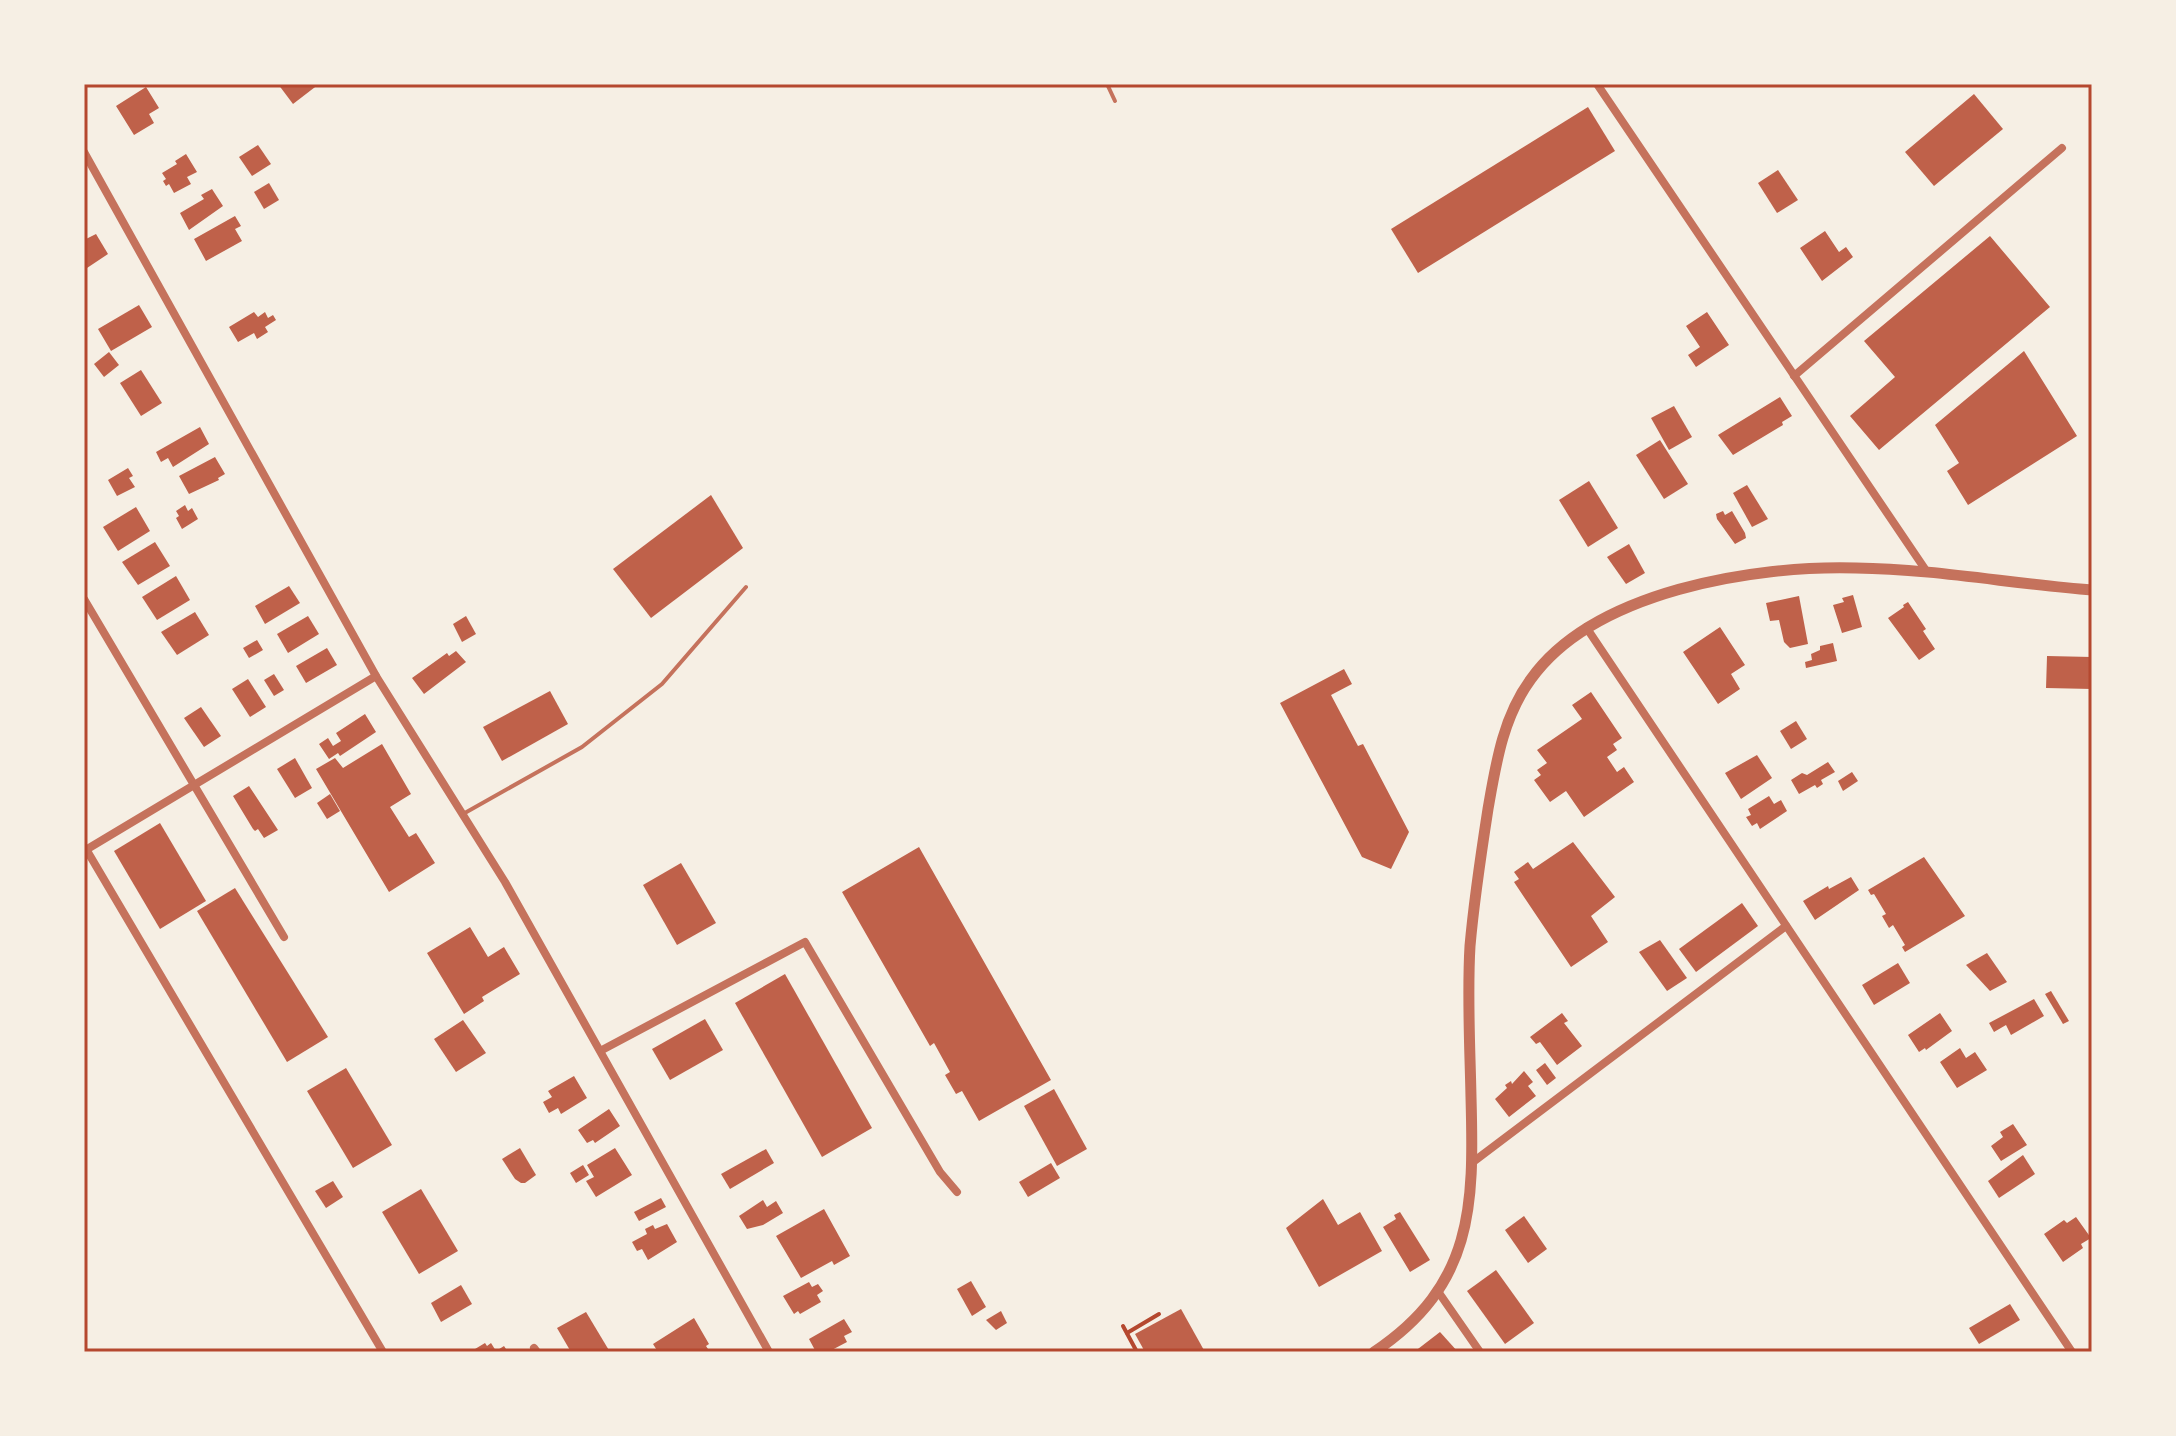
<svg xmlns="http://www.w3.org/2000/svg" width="2176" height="1436" font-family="Ubuntu,sans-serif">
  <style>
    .building { fill: #bf614a }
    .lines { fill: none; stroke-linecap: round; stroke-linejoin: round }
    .path { stroke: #b5482f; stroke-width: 4 }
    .service { stroke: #c5725c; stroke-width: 4 }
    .minor { stroke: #c5725c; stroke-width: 8 }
    .tertiary { stroke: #c5725c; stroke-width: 11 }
    .neatline { fill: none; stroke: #b5482f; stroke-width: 3 }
  </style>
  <rect width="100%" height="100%" fill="#f6efe4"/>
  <!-- building -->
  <g class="building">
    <path d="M 278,84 L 319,84 L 293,104 Z"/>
    <path d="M 146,87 L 159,108 L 149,114 L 154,123 L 134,135 L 116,106 Z"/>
    <path d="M 1974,94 L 2003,129 L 1934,186 L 1905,152 Z"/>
    <path d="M 1588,107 L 1615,151 L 1418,273 L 1391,229 Z"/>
    <path d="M 258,145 L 271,164 L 252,176 L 239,157 Z"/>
    <path d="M 186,154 L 197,172 L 187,177 L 191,184 L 174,193 L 169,184 L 166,186 L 163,181 L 166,179 L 162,173 L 177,164 L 175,161 Z"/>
    <path d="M 1778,170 L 1798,200 L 1777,213 L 1758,183 Z"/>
    <path d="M 269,183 L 279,200 L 264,209 L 254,192 Z"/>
    <path d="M 212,189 L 223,206 L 189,230 L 180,213 L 204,199 L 201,195 Z"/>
    <path d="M 235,216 L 241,226 L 235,229 L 242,241 L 206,261 L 194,239 Z"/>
    <path d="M 1825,231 L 1839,252 L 1846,247 L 1853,257 L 1822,281 L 1800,248 Z"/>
    <path d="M 96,234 L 108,254 L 84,270 L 84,240 Z"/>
    <path d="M 1990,236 L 2050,307 L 1879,450 L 1850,416 L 1895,377 L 1864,341 Z"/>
    <path d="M 139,305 L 152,327 L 111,351 L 98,329 Z"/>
    <path d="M 254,312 L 258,317 L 265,312 L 268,318 L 273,315 L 276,320 L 265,327 L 268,332 L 257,339 L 254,333 L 238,342 L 229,327 Z"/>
    <path d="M 1707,312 L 1729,345 L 1696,367 L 1688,355 L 1700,347 L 1686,326 Z"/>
    <path d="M 2024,351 L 2077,436 L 1968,505 L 1947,471 L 1959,463 L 1935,425 Z"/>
    <path d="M 109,352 L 119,365 L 104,377 L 94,364 Z"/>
    <path d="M 141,370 L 162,403 L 141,416 L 120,383 Z"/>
    <path d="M 1780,397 L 1792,416 L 1782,422 L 1783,425 L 1733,455 L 1718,435 Z"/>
    <path d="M 1674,406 L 1692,437 L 1669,450 L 1651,418 Z"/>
    <path d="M 200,427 L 209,444 L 173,467 L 168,458 L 161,462 L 156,452 Z"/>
    <path d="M 1660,440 L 1688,484 L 1664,499 L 1636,455 Z"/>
    <path d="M 215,457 L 225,474 L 218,478 L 219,480 L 189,494 L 179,476 Z"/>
    <path d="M 128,468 L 133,476 L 129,478 L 135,487 L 117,496 L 108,480 Z"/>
    <path d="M 1589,481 L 1618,528 L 1588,547 L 1559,500 Z"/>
    <path d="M 1747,485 L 1768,519 L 1752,527 L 1733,493 Z"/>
    <path d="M 711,495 L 743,548 L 651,618 L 613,569 Z"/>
    <path d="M 185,505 L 188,511 L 192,508 L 198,519 L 182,529 L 176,518 L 179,516 L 176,511 Z"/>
    <path d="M 136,507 L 150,531 L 118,551 L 103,527 Z"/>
    <path d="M 1723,511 L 1725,515 L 1732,511 L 1745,533 L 1746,538 L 1735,544 L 1717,519 L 1716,514 Z"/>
    <path d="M 155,542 L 170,566 L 138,585 L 122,562 Z"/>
    <path d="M 1629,544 L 1645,573 L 1626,584 L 1607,557 Z"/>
    <path d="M 176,576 L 190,600 L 157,620 L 142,597 Z"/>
    <path d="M 289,586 L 300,603 L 265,624 L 255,606 Z"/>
    <path d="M 1853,595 L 1862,627 L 1842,633 L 1833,605 L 1844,602 L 1842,598 Z"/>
    <path d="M 1799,596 L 1808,644 L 1790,648 L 1784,642 L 1779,620 L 1770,621 L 1766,603 Z"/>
    <path d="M 1908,602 L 1926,629 L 1923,631 L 1935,649 L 1919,660 L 1888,618 L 1904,607 L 1903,605 Z"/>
    <path d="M 195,612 L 209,635 L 177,655 L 161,632 Z"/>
    <path d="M 308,616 L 319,634 L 288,653 L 277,634 Z"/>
    <path d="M 466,616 L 476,634 L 462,642 L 453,624 Z"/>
    <path d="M 1720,627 L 1745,665 L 1731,674 L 1740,689 L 1718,704 L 1683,652 Z"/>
    <path d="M 257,640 L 263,650 L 249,658 L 243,648 Z"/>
    <path d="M 1833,643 L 1837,661 L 1806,668 L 1805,662 L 1812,660 L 1811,654 L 1820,650 L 1820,646 Z"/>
    <path d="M 327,648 L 337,665 L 306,683 L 296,666 Z"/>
    <path d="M 456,651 L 466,662 L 424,694 L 412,678 L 447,653 L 449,656 Z"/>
    <path d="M 2047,656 L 2092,657 L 2092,689 L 2046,688 Z"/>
    <path d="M 1344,669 L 1352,684 L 1331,695 L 1358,746 L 1363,744 L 1409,832 L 1391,869 L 1362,857 L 1280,703 Z"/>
    <path d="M 274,674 L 284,690 L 274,696 L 264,680 Z"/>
    <path d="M 248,679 L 266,707 L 250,717 L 232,689 Z"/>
    <path d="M 550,691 L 568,724 L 502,761 L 483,727 Z"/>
    <path d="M 1591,692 L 1622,738 L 1613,744 L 1617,750 L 1607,757 L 1617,772 L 1624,767 L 1634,782 L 1584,817 L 1566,791 L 1550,802 L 1534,780 L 1541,775 L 1537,770 L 1547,763 L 1537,750 L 1582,719 L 1572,705 Z"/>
    <path d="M 201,707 L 221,736 L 204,747 L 184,718 Z"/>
    <path d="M 365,714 L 376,732 L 340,756 L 338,753 L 329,759 L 319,744 L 328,738 L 333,746 L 341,741 L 336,733 Z"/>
    <path d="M 1796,721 L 1807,739 L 1791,749 L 1780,731 Z"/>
    <path d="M 382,744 L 411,794 L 390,807 L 409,837 L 416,833 L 435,863 L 389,892 L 316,769 L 335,758 L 343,768 Z"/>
    <path d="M 1757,755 L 1772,778 L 1741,799 L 1725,773 Z"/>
    <path d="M 295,758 L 312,788 L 295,798 L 277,769 Z"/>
    <path d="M 1828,762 L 1835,772 L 1821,780 L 1823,784 L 1817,788 L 1815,785 L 1799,794 L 1791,780 L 1802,773 L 1807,775 Z"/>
    <path d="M 1852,772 L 1858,781 L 1843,791 L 1838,781 Z"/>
    <path d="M 249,786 L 278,830 L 264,838 L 258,829 L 255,831 L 253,829 L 233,796 Z"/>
    <path d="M 330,794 L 340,811 L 327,819 L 317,803 Z"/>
    <path d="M 1769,796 L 1774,804 L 1781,800 L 1787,811 L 1760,829 L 1757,823 L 1752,826 L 1746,817 L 1751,815 L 1748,809 Z"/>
    <path d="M 160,823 L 206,901 L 160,929 L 114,851 Z"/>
    <path d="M 1573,842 L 1615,897 L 1591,916 L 1608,942 L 1571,967 L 1514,882 L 1519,879 L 1514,872 L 1528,862 L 1533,869 Z"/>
    <path d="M 919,847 L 1051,1080 L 979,1121 L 962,1091 L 956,1094 L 945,1075 L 950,1072 L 934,1043 L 930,1046 L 842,892 Z"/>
    <path d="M 1924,857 L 1965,916 L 1905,952 L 1902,947 L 1905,945 L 1893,925 L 1889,928 L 1882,916 L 1886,914 L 1874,894 L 1871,895 L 1868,890 Z"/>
    <path d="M 681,863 L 716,923 L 677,945 L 643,885 Z"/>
    <path d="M 1851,877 L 1859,890 L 1815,920 L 1803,901 L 1828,886 L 1829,889 Z"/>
    <path d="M 235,888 L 328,1037 L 287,1062 L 197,911 Z"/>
    <path d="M 1742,903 L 1758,926 L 1696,972 L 1679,949 Z"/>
    <path d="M 470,927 L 488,957 L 504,947 L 520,974 L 482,997 L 484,1001 L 464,1014 L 427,953 Z"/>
    <path d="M 1660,940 L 1687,978 L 1667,991 L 1639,952 Z"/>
    <path d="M 1987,953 L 2007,982 L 1990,991 L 1966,965 Z"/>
    <path d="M 1898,963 L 1910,983 L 1874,1005 L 1862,985 Z"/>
    <path d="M 785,974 L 872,1128 L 822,1157 L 735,1003 Z"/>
    <path d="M 2051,991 L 2069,1021 L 2063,1024 L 2045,994 Z"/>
    <path d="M 2034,999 L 2044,1016 L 2011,1035 L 2006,1025 L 1994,1032 L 1989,1023 Z"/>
    <path d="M 1562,1013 L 1568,1021 L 1564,1023 L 1582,1046 L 1557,1065 L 1540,1042 L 1536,1044 L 1530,1037 Z"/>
    <path d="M 1940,1013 L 1952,1031 L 1926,1050 L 1925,1048 L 1919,1052 L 1908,1035 Z"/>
    <path d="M 705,1019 L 723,1050 L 670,1080 L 652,1049 Z"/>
    <path d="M 463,1020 L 486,1053 L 456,1072 L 434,1039 Z"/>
    <path d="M 1960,1048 L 1966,1058 L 1975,1052 L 1987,1070 L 1957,1088 L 1940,1062 Z"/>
    <path d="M 1545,1063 L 1556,1078 L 1547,1085 L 1536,1070 Z"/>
    <path d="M 346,1068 L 392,1145 L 353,1168 L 307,1091 Z"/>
    <path d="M 1524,1071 L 1533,1082 L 1528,1086 L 1536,1096 L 1509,1117 L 1495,1099 L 1507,1088 L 1505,1085 L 1511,1081 L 1512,1084 Z"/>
    <path d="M 574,1076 L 587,1098 L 561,1114 L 558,1108 L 549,1113 L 543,1102 L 552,1097 L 548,1091 Z"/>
    <path d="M 1054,1089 L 1087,1149 L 1057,1166 L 1024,1106 Z"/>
    <path d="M 609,1109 L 620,1126 L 595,1143 L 593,1140 L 587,1143 L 578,1130 Z"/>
    <path d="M 2013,1124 L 2027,1145 L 2001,1161 L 1991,1146 L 2003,1137 L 2000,1132 Z"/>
    <path d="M 520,1148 L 536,1175 L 525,1183 L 521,1183 L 515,1179 L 502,1159 Z"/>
    <path d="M 615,1148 L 632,1175 L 596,1197 L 586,1181 L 594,1177 L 587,1165 Z"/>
    <path d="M 766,1149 L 774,1163 L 730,1189 L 721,1174 Z"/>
    <path d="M 2023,1155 L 2035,1174 L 1999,1198 L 1988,1181 Z"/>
    <path d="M 1051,1163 L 1060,1178 L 1028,1197 L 1019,1182 Z"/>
    <path d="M 583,1165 L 589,1175 L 576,1183 L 570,1173 Z"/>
    <path d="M 333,1181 L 343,1197 L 326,1208 L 315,1191 Z"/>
    <path d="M 421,1189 L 458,1251 L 419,1274 L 382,1212 Z"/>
    <path d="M 661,1198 L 666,1207 L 639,1221 L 634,1212 Z"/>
    <path d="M 1323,1199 L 1338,1225 L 1360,1212 L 1382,1251 L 1319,1287 L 1286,1228 Z"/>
    <path d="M 763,1200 L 767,1207 L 776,1201 L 783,1213 L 763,1225 L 747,1229 L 739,1216 Z"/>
    <path d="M 824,1209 L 850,1256 L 834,1265 L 832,1261 L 801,1278 L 776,1236 Z"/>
    <path d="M 1400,1212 L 1430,1260 L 1410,1272 L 1383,1227 L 1396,1219 L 1394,1215 Z"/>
    <path d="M 1524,1216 L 1547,1249 L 1528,1263 L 1505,1230 Z"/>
    <path d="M 2076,1217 L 2091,1238 L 2081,1244 L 2083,1248 L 2063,1262 L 2044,1234 L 2064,1220 L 2067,1223 Z"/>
    <path d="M 667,1224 L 677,1242 L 648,1260 L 642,1249 L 637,1251 L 632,1242 L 647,1234 L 645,1229 L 653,1225 L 655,1229 Z"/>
    <path d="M 1496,1270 L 1534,1323 L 1505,1344 L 1467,1291 Z"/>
    <path d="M 971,1281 L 986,1307 L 972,1316 L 957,1289 Z"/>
    <path d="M 809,1282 L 812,1287 L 818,1284 L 823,1291 L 817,1295 L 821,1302 L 800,1314 L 798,1311 L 794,1314 L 783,1296 Z"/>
    <path d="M 461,1285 L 472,1304 L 441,1322 L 431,1303 Z"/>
    <path d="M 2010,1304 L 2020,1320 L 1979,1344 L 1969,1328 Z"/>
    <path d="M 1181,1309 L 1205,1352 L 1145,1352 L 1135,1334 Z"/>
    <path d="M 1001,1311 L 1007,1323 L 996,1330 L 986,1320 Z"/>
    <path d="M 586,1312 L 610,1352 L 571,1352 L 557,1328 Z"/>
    <path d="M 694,1318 L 709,1344 L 706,1346 L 710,1352 L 658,1352 L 653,1344 Z"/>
    <path d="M 844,1319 L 852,1332 L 844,1336 L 847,1342 L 828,1352 L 816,1352 L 809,1339 Z"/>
    <path d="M 1440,1332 L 1458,1352 L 1414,1352 Z"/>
    <path d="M 485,1343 L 487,1346 L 491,1343 L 496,1351 L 504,1346 L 508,1352 L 470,1352 Z"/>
  </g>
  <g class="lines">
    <!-- path -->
    <g class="path">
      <path d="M 1123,1326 L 1137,1352"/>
      <path d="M 1127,1333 L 1159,1314"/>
    </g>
    <!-- service -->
    <g class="service">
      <path d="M 1107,84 L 1115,101"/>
      <path d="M 463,814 L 582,747 L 662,684 L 746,587"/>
    </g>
    <!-- minor -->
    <g class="minor">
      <path d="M 1597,84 L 1927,572"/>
      <path d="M 84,152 L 376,676 L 505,882 L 769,1352"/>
      <path d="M 1794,376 L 2062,148"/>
      <path d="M 84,599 L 284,937"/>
      <path d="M 1586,627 L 2072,1352"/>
      <path d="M 86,849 L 383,1352"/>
      <path d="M 84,851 L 376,676"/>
      <path d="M 602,1050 L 805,942 L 940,1172 L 957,1192"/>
      <path d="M 1473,1162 L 1786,926"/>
      <path d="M 1437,1290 L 1480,1352"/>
      <path d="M 534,1348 L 537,1352"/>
    </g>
    <!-- tertiary -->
    <path class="tertiary" d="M 1374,1352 C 1474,1285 1474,1206 1471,1097 C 1470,1047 1467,996 1470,946 C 1474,900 1481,854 1488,809 C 1496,763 1503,717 1531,679 C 1594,591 1754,565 1856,568 C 1935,569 2013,584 2092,590"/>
  </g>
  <!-- border -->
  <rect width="2176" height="1436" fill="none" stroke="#f6efe4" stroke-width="172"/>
  <rect x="86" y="86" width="2004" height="1264" class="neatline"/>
</svg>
